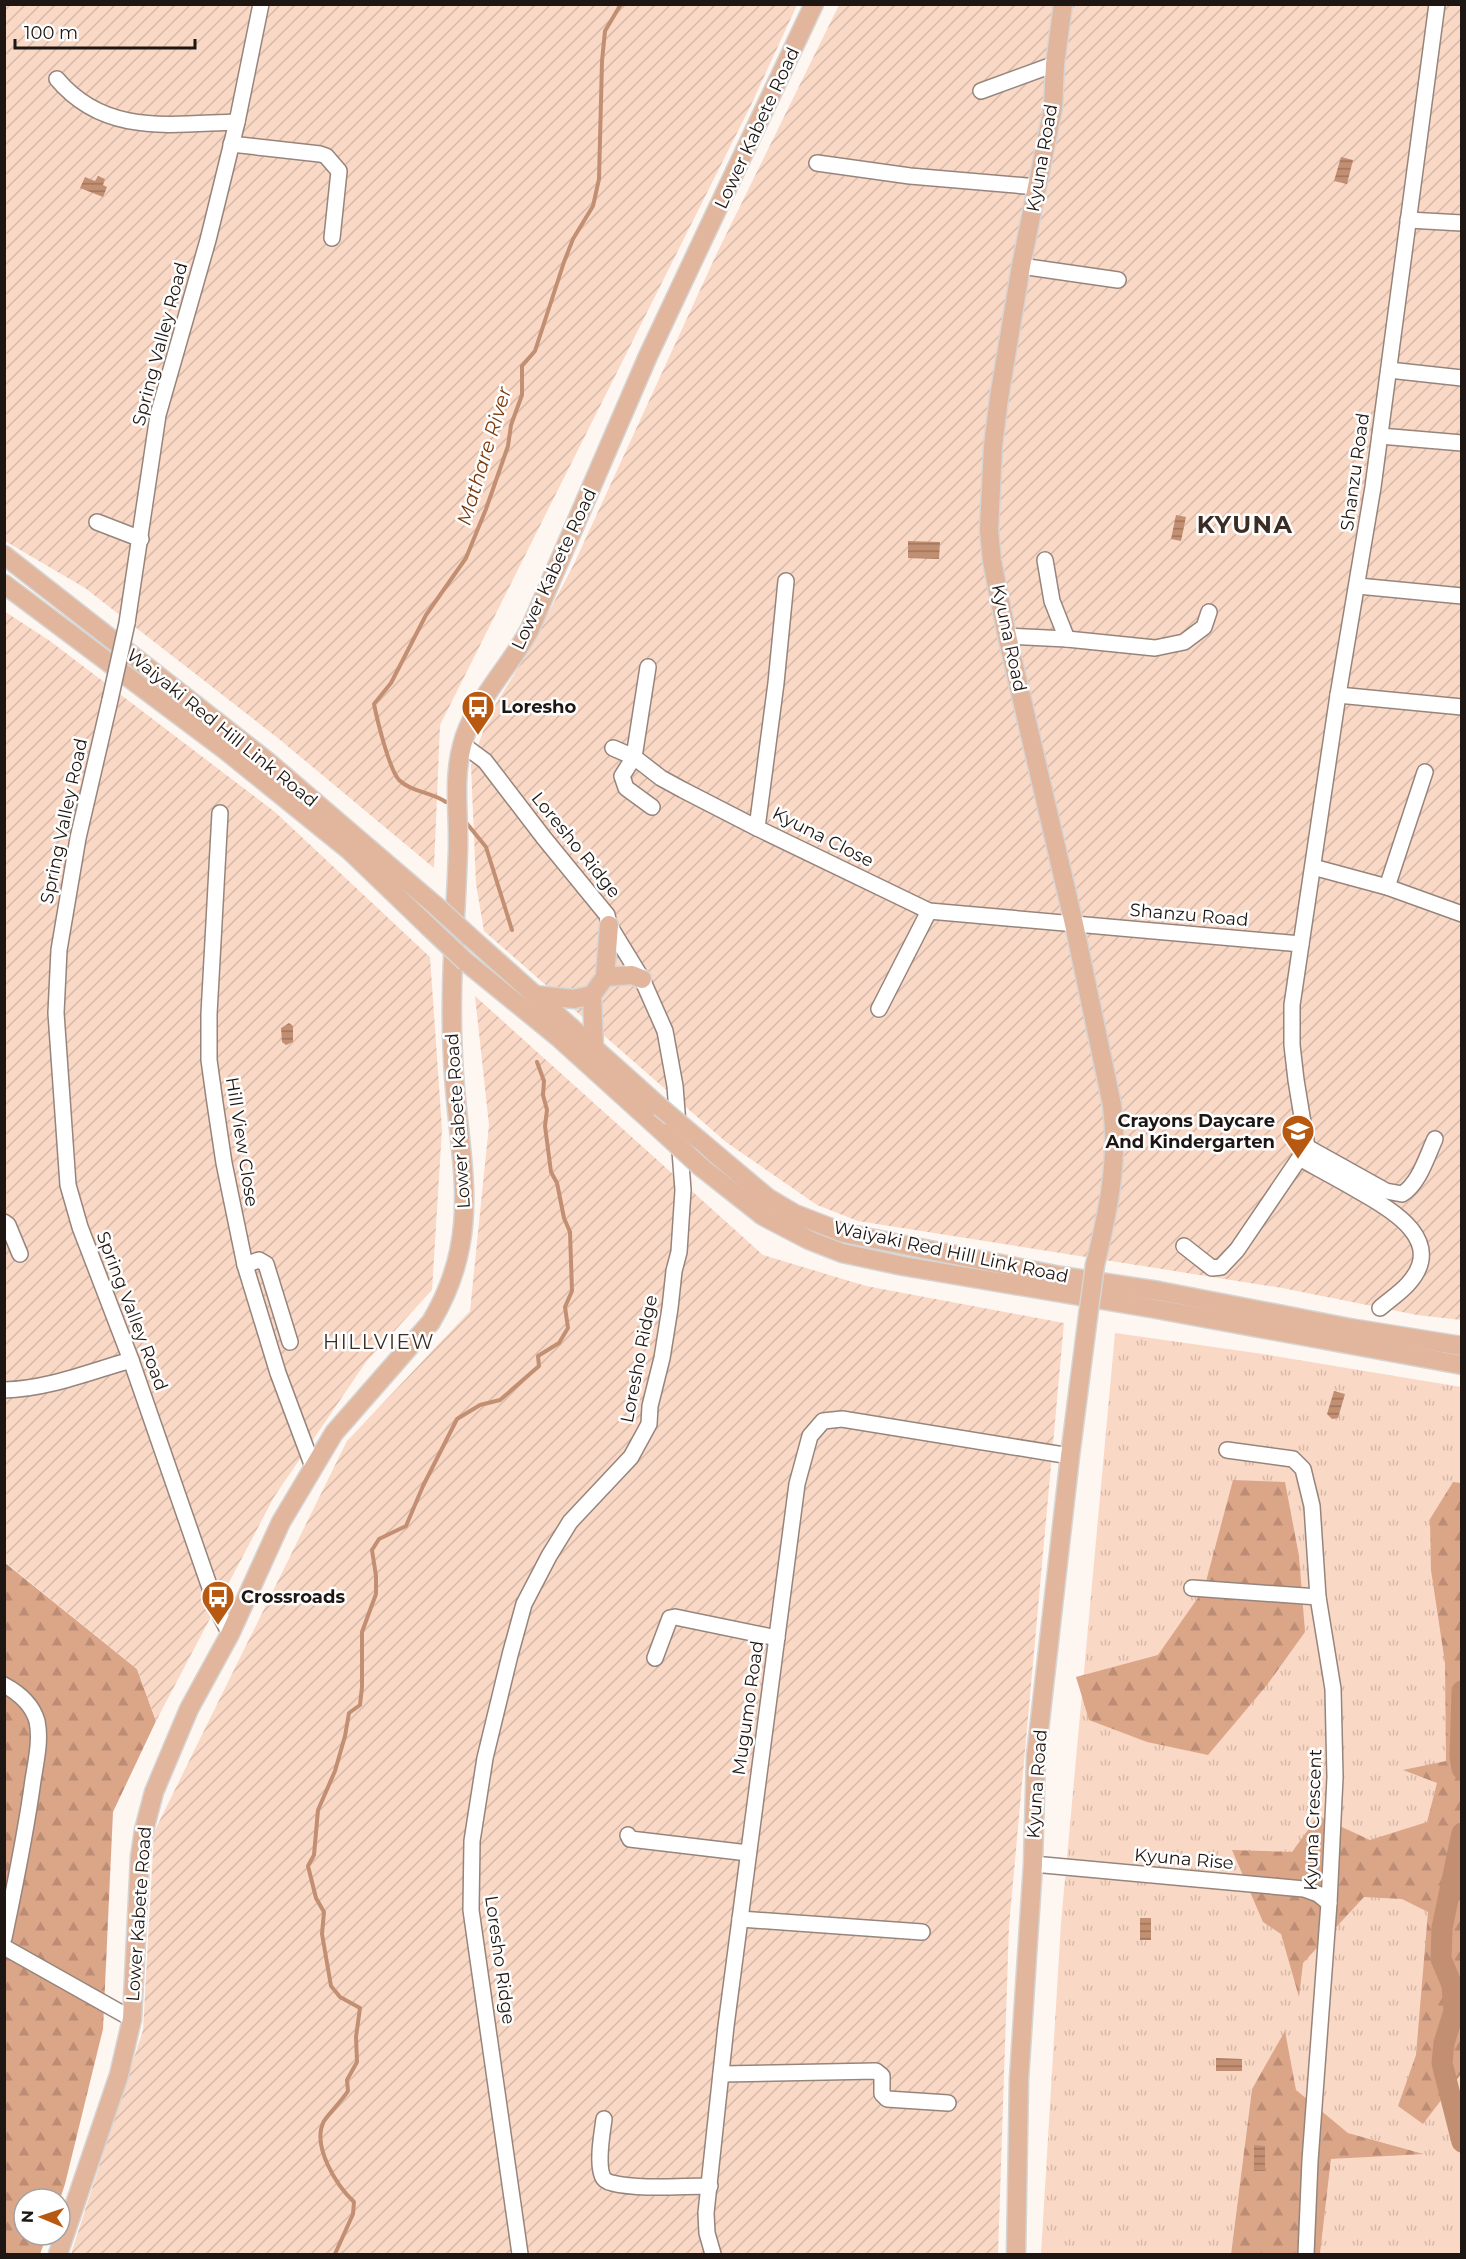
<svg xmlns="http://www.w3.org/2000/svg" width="1466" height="2259" font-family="Montserrat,sans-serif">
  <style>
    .grass { fill: url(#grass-tufts) }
    .forest { fill: url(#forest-firs) }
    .garden { fill: url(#garden-furrows) }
    .water { fill: url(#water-rules) }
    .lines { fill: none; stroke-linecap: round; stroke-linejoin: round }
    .stream { stroke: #c38f72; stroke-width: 4 }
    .river { stroke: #c38f72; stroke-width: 21 }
    .minor-casing { stroke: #97857c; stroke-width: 18 }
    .major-casing { stroke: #d6d5d4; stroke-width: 21 }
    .minor { stroke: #fff; stroke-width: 15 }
    .major { stroke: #e1b69d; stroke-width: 18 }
    .minor-bridge-casing { stroke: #97857c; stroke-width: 18; stroke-linecap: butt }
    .major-bridge-casing { stroke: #d6d5d4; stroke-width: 21; stroke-linecap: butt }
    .minor-bridge { stroke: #fff; stroke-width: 15 }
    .major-bridge { stroke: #e1b69d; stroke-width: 18 }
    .labels { text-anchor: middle; stroke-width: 5; stroke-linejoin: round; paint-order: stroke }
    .street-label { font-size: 18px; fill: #1d1612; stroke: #fff }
    .poi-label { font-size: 18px; font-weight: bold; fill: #1d1612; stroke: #fff; text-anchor: start }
    .water-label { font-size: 20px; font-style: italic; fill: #7c3b0c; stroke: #fff }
    .neighbourhood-label { font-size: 20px; letter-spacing: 1.5px; fill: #3b2c24; stroke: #fff }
    .district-label { font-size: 24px; font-weight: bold; letter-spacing: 1.5px; fill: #3b2c24; stroke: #fff }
  </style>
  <defs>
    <pattern id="grass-tufts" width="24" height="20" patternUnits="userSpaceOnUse" patternTransform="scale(1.5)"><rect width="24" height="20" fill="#fad8c6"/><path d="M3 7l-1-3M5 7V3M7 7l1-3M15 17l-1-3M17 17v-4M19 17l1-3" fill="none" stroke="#d6b9a9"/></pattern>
    <pattern id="forest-firs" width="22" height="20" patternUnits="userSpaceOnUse" patternTransform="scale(1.5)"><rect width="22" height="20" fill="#dba588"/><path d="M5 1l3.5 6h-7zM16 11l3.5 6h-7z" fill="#bc8d74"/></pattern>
    <pattern id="garden-furrows" width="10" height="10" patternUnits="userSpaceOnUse" patternTransform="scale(1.5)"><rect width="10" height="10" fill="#fad8c6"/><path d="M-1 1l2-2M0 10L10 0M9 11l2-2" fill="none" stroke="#d6b9a9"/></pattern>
    <pattern id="water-rules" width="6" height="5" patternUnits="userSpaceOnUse" patternTransform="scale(1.5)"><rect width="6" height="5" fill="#c38f72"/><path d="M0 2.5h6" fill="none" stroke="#9e745c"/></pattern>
  </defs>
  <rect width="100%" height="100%" fill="#fef6f1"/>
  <!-- grass -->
  <path class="grass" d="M 1115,1333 L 1263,1354 L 1461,1387 L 1461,2254 L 1320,2254 L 1331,2159 L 1421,2153 L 1348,2133 L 1295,2090 L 1285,2032 L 1252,2089 L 1231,2254 L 1041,2254 L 1061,1923 Z"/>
  <!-- forest -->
  <g class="forest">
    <path d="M 1233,1480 L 1285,1482 L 1299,1556 L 1305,1632 L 1267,1685 L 1208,1755 L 1147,1742 L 1089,1720 L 1076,1677 L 1158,1655 L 1204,1589 Z"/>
    <path d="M 1453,1482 L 1461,1483 L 1461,2074 L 1423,2124 L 1398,2106 L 1416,2055 L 1428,1912 L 1402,1899 L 1364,1897 L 1303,1963 L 1299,1997 L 1281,1934 L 1263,1922 L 1232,1850 L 1292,1852 L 1318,1816 L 1370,1840 L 1427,1822 L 1437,1783 L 1403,1770 L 1446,1761 L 1445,1663 L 1431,1570 L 1430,1519 Z"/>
    <path d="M 4,1562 L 137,1669 L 156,1721 L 113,1812 L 103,2029 L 65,2184 L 60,2199 L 24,2199 L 24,2235 L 47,2235 L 40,2254 L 5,2254 Z"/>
    <path d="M 1285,2031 L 1296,2090 L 1348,2133 L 1424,2154 L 1331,2159 L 1320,2254 L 1231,2254 L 1252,2089 Z"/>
  </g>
  <!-- garden -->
  <g class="garden">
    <path d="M 5,5 L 797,5 L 751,105 L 440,725 L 434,868 L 279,739 L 85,588 L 5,541 Z"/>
    <path d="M 839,5 L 1461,5 L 1461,1320 L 1417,1315 L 1282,1288 L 858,1221 L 817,1205 L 726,1142 L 484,931 L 476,884 L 471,765 L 489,715 L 526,655 L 573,566 L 717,253 Z"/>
    <path d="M 4,611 L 50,641 L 275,812 L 430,957 L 442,1129 L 432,1290 L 366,1362 L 274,1497 L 156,1721 L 137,1669 L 5,1562 Z"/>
    <path d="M 475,996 L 763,1255 L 866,1286 L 1064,1323 L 1009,1926 L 998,2254 L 71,2254 L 143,2030 L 154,1832 L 347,1441 L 470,1311 L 489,1125 Z"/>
  </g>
  <!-- water -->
  <g class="water">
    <path d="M 1341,157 L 1353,160 L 1347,184 L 1334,181 Z"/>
    <path d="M 98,176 L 105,179 L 103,185 L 107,187 L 103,197 L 80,188 L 85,177 L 95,181 Z"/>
    <path d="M 1176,515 L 1186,517 L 1181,541 L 1171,539 Z"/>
    <path d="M 908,541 L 940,542 L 939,559 L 908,558 Z"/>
    <path d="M 289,1023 L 293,1026 L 293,1042 L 286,1045 L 282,1042 L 281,1028 Z"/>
    <path d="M 1334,1391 L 1345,1394 L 1338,1418 L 1332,1419 L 1327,1414 Z"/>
    <rect x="1140" y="1918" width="11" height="22"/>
    <path d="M 1216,2058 L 1242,2059 L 1242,2071 L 1216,2071 Z"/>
    <path d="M 1254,2145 L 1265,2146 L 1265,2171 L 1254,2171 Z"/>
  </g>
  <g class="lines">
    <!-- stream -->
    <g class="stream">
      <path d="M 446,802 C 432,792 411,792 399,780 C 389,769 377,719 374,704 L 391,683 L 426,615 L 466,558 L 486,509 L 508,446 L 511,425 L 522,395 L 522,366 L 535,351 L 564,262 L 573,239 L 593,206 L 599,179 L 602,61 L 605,31 L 621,4"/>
      <path d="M 464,820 L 486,847 L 512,930"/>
      <path d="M 335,2254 L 353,2214 L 354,2202 C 337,2186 311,2146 324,2121 C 328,2115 343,2099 348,2091 L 347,2080 L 357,2062 L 356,2037 L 360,2008 L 340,1997 L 331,1986 L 322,1934 L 324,1912 L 316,1898 L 308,1866 L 314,1855 L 318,1810 L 335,1771 L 345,1736 L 349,1713 L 360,1705 L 362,1687 L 362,1632 L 376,1594 L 376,1576 L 372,1550 L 379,1539 L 406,1526 L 423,1486 L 457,1419 L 480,1405 L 500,1400 L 539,1366 L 538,1356 L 559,1343 L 568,1328 L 565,1307 L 572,1291 L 570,1232 L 564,1218 L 557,1183 L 551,1172 L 545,1126 L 547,1110 L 543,1095 L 544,1081 L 537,1062"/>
    </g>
    <!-- river -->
    <g class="river">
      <path d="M 1462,1691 L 1460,1756 L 1462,1769"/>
      <path d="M 1462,1833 L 1442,1928 L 1441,1959 L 1452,1985 L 1454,2011 L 1444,2043 L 1442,2063 L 1462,2142"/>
    </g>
    <!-- minor casing -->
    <g class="minor-casing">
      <g id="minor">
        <path d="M 57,79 C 105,136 170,124 237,122"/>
        <path d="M 981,91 L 1055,64"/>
        <path d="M 231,144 L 320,154 L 326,156 L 339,171 L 332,238"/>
        <path d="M 817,163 L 910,176 L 1038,187"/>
        <path d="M 1408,220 L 1462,223"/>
        <path d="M 1021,266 L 1118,280"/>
        <path d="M 1389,370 L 1462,378"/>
        <path d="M 1380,436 L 1462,443"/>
        <path d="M 97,522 L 141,539"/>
        <path d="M 1045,560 L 1052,601 L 1067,639"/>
        <path d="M 786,581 L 776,683 L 757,828 L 929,911 L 1301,944"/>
        <path d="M 1358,586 L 1462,596"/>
        <path d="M 127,623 L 158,415 L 208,240 L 237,122 L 261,4"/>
        <path d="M 1007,636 L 1067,639 L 1155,648 L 1184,642 L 1204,627 L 1209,612"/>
        <path d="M 648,667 L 634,757 L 622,776 L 626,788 L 652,807"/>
        <path d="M 1338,695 L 1462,707"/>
        <path d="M 110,700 L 78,838 L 59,950 L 56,1013 L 68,1185 L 80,1227 L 131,1360 L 218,1611 L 230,1634"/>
        <path d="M 462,744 L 485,761 L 544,838 L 607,915 L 609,925 L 642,979 L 665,1031 L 675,1086 L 683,1190 L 679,1252 L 674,1271 L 670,1308 L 662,1358 L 650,1406 L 649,1424 L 631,1457 L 570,1522 L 549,1556 L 524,1604 L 510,1655 L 485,1758 L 472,1841 L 471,1910 L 520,2254"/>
        <path d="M 613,748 L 634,757 L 661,778 L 683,790 L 757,828"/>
        <path d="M 220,813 L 209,1014 L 209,1060 L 215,1103 L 224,1163 L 245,1265 L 278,1373 L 313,1467"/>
        <path d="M 1313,867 L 1387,887 L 1462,914"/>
        <path d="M 1387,887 L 1425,772"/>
        <path d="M 879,1009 L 929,911"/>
        <path d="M 1307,1147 L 1386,1191 L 1402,1194 C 1419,1184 1427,1156 1435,1139"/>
        <path d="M 1301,1159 C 1321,1170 1342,1181 1362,1193 C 1394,1211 1446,1242 1408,1284 C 1400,1293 1389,1300 1380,1308"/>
        <path d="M 4,1222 L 8,1225 L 20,1254"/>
        <path d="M 1184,1246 L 1212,1268 L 1221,1267 L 1237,1250 L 1307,1147 L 1296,1080 L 1292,1045 L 1292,1005 L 1338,695 L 1373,487 L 1437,4"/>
        <path d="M 245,1265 L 259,1260 L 266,1264 L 290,1342"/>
        <path d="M 4,1390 C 48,1389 89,1372 131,1360"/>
        <path d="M 1227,1450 L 1293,1459 L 1303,1469 L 1312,1506 L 1318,1597 L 1333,1689 L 1335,1777 L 1329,1903 L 1310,2161 L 1306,2254"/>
        <path d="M 1192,1588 L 1318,1597"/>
        <path d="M 655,1658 L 670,1618 L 675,1617 L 777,1638"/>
        <path d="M 4,1685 C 19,1693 32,1704 37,1721 C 41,1740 36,1761 33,1780 C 26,1833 15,1885 4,1938"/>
        <path d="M 628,1835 L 630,1839 L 748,1853"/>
        <path d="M 1033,1864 L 1304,1889 L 1318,1894 L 1329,1903"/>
        <path d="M 740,1919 L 922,1932"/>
        <path d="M 4,1947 L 132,2019"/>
        <path d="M 721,2074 L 876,2071 L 882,2076 L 882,2094 L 887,2099 L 948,2103"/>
        <path d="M 604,2119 C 602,2134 597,2161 602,2175 C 603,2179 607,2182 612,2183 C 641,2190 680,2186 710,2186"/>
        <path d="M 713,2254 L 707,2233 L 706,2213 L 726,2026 L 797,1484 L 810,1436 L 823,1421 L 842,1419 L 1070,1456"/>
      </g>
    </g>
    <!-- major casing -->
    <g class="major-casing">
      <g id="major">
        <path d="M 1063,4 L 1055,64 L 1053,108 L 1021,266 L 999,398 L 993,446 L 989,530 L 992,561 L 1006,631 L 1074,924 L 1112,1105 C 1119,1160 1108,1212 1095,1265"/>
        <path d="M 4,555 L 267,761 L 436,906"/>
        <path d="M 4,584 L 224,749 L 349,850 L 429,927"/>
        <path d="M 469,936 L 660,1107"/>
        <path d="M 466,962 L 558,1037 L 664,1133"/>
        <path d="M 605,977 L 632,975 L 642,979"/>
        <path d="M 535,995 L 574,999 L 592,995"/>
        <path d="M 594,1048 L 592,995 L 605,977 L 609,925"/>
        <path d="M 699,1140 L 768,1198 L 795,1214 L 844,1233 L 1061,1276 L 1159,1291 L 1350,1328 L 1462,1346"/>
        <path d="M 701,1167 L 763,1216 L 809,1240 L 842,1253 L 903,1266 L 1156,1309 L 1462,1365"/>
        <path d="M 58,2254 L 119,2075 L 132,2019 L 140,1857 L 144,1830 L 154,1792 L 189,1709 L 230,1634 L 281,1522 L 334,1433 L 431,1322 C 486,1230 457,1157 453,1058 C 449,988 456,919 458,849 C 459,814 453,780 462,746 C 472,704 510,667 530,629 L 648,356 L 814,4"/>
        <path d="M 1016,2254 L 1019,2079 L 1033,1864 L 1036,1756 L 1070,1456 L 1088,1316"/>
      </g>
    </g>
    <!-- minor -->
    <use href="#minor" class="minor"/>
    <!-- major -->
    <use href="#major" class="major"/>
    <!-- minor-bridge casing -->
    <g class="minor-bridge-casing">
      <path id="minor-bridge" d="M 110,700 L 127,623"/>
    </g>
    <!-- major-bridge casing -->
    <g class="major-bridge-casing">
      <g id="major-bridge">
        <path d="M 436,906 L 469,936"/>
        <path d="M 429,927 L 466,962"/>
        <path d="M 660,1107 L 699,1140"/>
        <path d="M 664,1133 L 701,1167"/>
        <path d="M 1088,1316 L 1095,1265"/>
      </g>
    </g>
    <!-- minor-bridge -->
    <use href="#minor-bridge" class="minor-bridge"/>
    <!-- major-bridge -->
    <use href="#major-bridge" class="major-bridge"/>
  </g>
  <!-- icons -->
  <defs>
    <g id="bus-pin" transform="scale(1.725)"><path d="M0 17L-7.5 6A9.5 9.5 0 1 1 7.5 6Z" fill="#b85912" stroke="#fff"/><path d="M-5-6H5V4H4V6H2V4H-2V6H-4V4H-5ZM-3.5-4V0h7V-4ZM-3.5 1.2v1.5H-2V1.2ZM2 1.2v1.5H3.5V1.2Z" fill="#fff"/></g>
    <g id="school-pin" transform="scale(1.725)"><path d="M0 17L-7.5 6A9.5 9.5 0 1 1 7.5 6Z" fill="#b85912" stroke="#fff"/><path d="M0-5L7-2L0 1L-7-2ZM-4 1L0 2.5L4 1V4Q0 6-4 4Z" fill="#fff"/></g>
  </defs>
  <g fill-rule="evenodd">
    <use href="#bus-pin" x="478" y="707"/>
    <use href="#school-pin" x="1298" y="1131"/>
    <use href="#bus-pin" x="218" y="1597"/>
  </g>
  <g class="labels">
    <!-- street labels -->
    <g class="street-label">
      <text transform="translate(757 128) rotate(-65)" y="6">Lower Kabete Road</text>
      <text transform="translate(1042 158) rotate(-80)" y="6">Kyuna Road</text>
      <text transform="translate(160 344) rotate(-75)" y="6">Spring Valley Road</text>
      <text transform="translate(1355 472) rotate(-82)" y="6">Shanzu Road</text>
      <text transform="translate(554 569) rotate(-65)" y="6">Lower Kabete Road</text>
      <text transform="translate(1009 638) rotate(78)" y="6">Kyuna Road</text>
      <text transform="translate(222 728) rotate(39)" y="6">Waiyaki Red Hill Link Road</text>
      <text transform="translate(64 821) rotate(-78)" y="6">Spring Valley Road</text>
      <text transform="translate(823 837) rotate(27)" y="6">Kyuna Close</text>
      <text transform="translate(576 845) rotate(51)" y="6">Loresho Ridge</text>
      <text transform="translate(1189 915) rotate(5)" y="6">Shanzu Road</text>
      <text transform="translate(458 1121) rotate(-94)" y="6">Lower Kabete Road</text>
      <text transform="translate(242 1142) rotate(81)" y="6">Hill View Close</text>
      <text transform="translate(951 1252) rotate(12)" y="6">Waiyaki Red Hill Link Road</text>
      <text transform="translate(132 1311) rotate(69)" y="6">Spring Valley Road</text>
      <text transform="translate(639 1359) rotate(-79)" y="6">Loresho Ridge</text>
      <text transform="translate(748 1708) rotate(-82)" y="6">Mugumo Road</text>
      <text transform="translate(1037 1784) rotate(-86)" y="6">Kyuna Road</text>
      <text transform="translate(1313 1820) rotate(-88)" y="6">Kyuna Crescent</text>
      <text transform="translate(1184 1859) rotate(5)" y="6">Kyuna Rise</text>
      <text transform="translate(139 1914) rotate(-86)" y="6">Lower Kabete Road</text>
      <text transform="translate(500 1960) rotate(82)" y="6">Loresho Ridge</text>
    </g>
    <!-- poi labels -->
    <g class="poi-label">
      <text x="501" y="713">Loresho</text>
      <text x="1275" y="1127" text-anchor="end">Crayons Daycare<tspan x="1275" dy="21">And Kindergarten</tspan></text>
      <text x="241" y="1603">Crossroads</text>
    </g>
    <!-- water labels -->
    <g class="water-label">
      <text transform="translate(484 456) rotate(-73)" y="7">Mathare River</text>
    </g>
    <!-- neighbourhood labels -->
    <g class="neighbourhood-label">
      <text x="379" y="1349">HILLVIEW</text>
    </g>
    <!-- district labels -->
    <g class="district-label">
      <text x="1245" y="533">KYUNA</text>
    </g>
  </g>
  <!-- border -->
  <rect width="1466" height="2259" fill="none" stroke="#1d1612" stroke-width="12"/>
  <!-- north arrow -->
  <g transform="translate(42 2217) rotate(272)"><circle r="28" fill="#ffffff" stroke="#a5a2a0" stroke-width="1.5"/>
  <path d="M0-4.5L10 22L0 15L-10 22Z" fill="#b85912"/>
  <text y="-9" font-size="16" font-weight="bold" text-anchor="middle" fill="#1d1612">N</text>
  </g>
  <!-- scale -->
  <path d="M15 39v9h180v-9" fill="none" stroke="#1d1612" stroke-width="3"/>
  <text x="24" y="39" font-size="18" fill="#1d1612" stroke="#ffffff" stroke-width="4.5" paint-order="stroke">100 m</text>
</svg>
